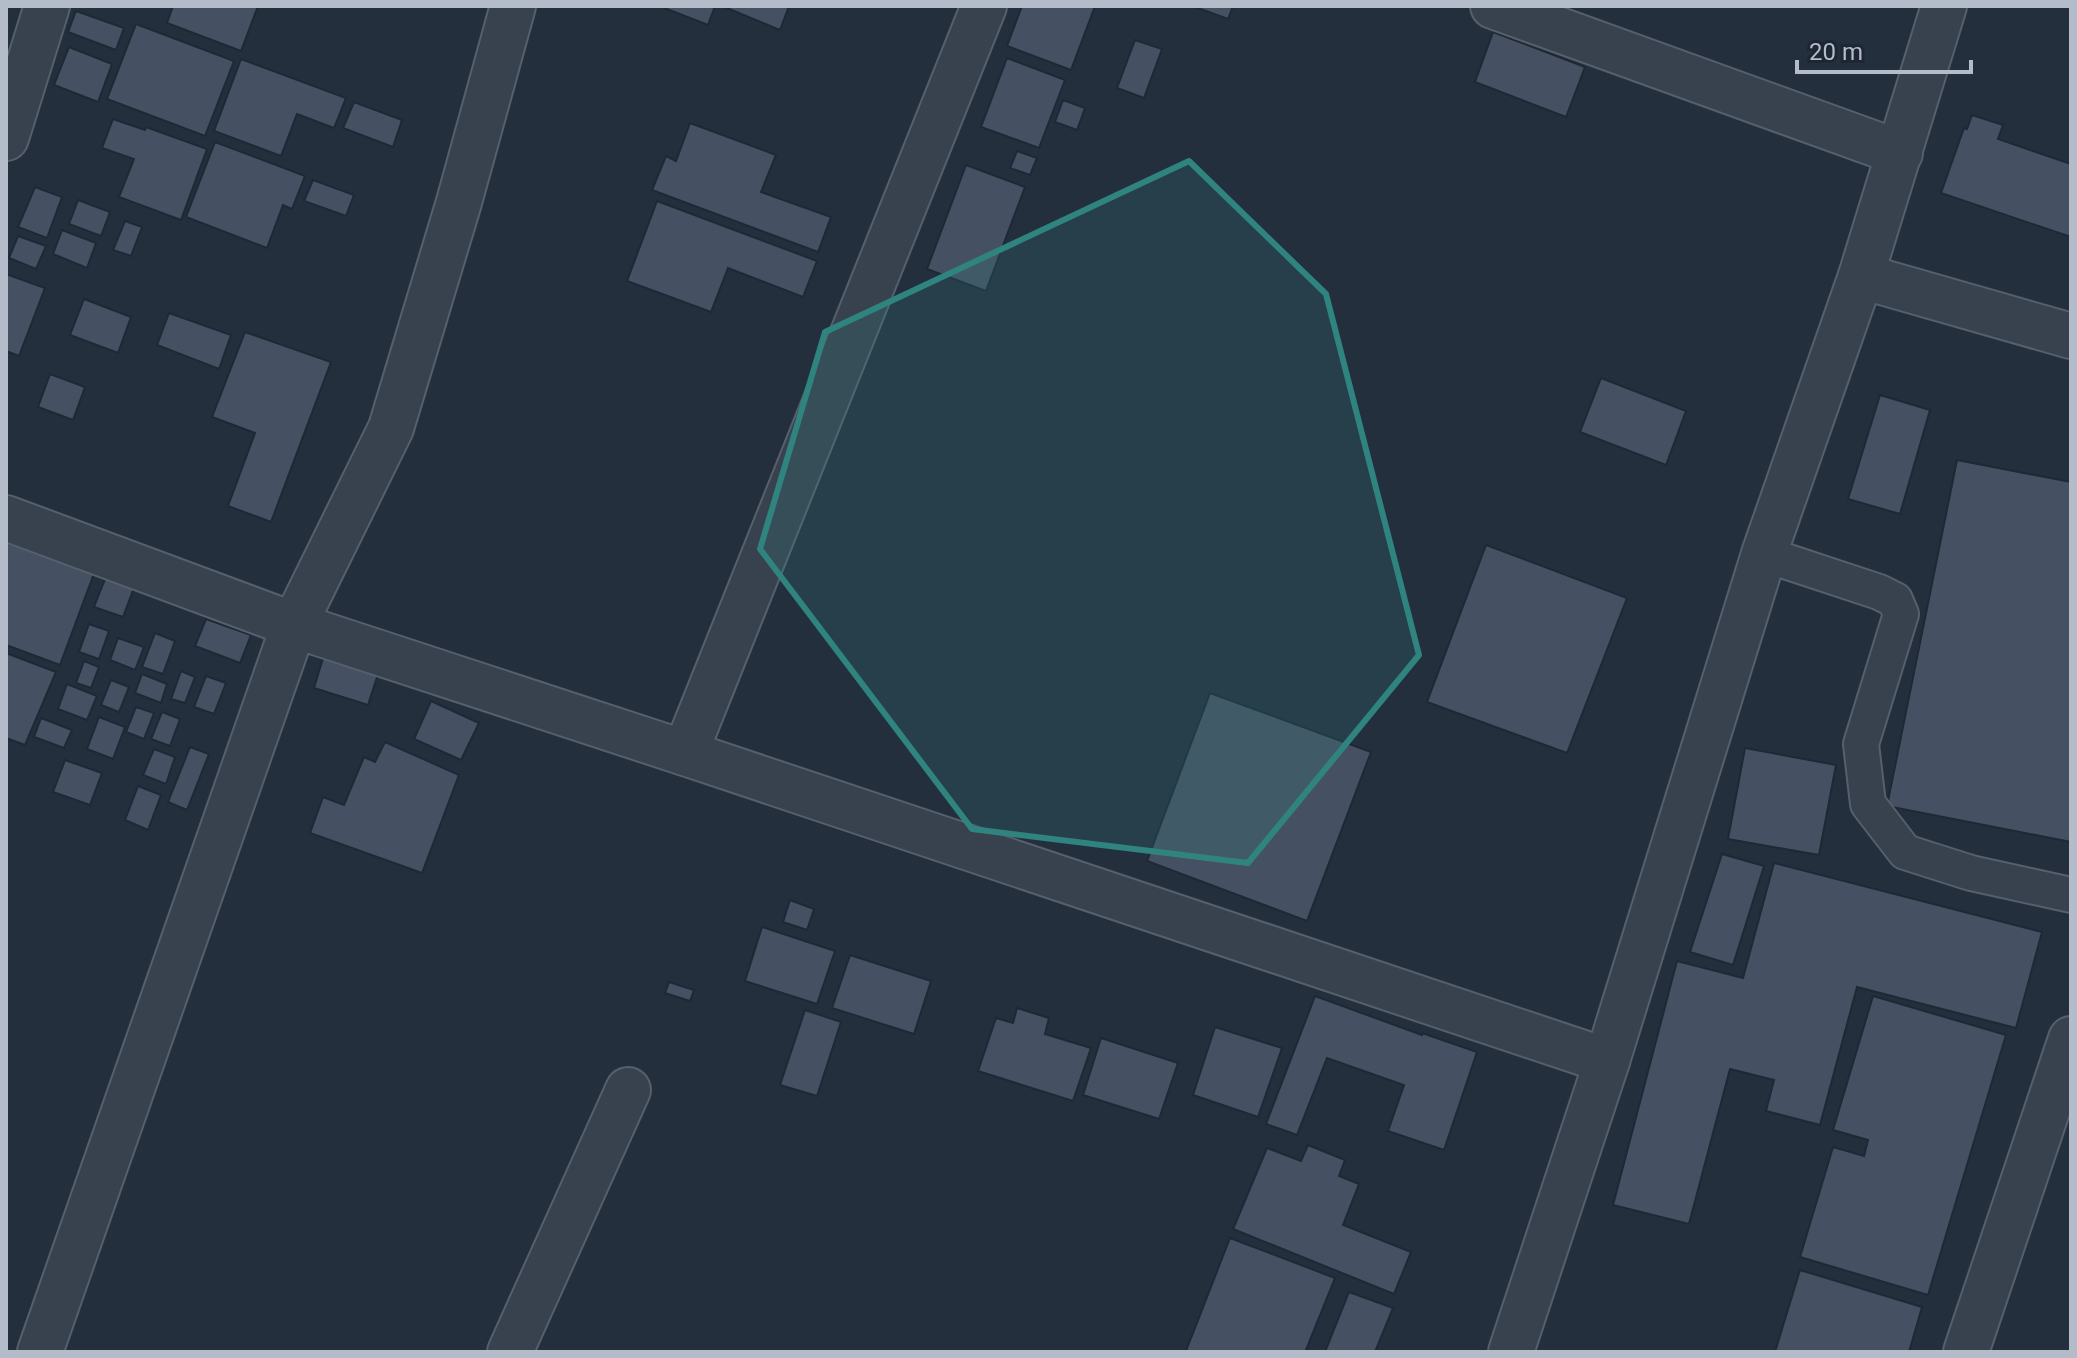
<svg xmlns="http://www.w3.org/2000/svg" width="2077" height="1358" font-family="Roboto,sans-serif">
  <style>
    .building { fill: #455162; stroke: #1f2835; stroke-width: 2 }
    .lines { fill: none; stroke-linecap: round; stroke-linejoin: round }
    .lane-casing { stroke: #565f6c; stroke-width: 38 }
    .street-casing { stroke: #565f6c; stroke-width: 48 }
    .lane { stroke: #38414e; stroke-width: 34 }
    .street { stroke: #38414e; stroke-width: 44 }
    .marked { fill: #308480; fill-opacity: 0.2; stroke: #308480; stroke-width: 6; stroke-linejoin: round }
  </style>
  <rect width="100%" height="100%" fill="#242f3e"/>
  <!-- building -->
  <g class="building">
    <path d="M 173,6 L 258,6 L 241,51 L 167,23 Z"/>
    <path d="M 659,6 L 715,6 L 708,25 Z"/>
    <path d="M 722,6 L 789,6 L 780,30 Z"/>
    <path d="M 1022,6 L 1095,6 L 1071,70 L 1007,46 Z"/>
    <path d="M 1192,6 L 1233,6 L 1228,19 Z"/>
    <path d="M 76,11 L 124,28 L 116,50 L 68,32 Z"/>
    <path d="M 136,24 L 234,61 L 205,136 L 107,99 Z"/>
    <path d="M 1493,32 L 1585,67 L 1566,117 L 1475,82 Z"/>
    <path d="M 1135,40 L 1162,49 L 1144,98 L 1117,88 Z"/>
    <path d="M 69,47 L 112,64 L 98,102 L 54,85 Z"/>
    <path d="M 1007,58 L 1065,80 L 1039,148 L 981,127 Z"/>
    <path d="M 241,59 L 346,98 L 334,128 L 297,114 L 281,156 L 214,131 Z"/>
    <path d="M 1063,100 L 1085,108 L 1077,130 L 1055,122 Z"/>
    <path d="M 354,102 L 402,120 L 393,147 L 343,128 Z"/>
    <path d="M 1972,115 L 2003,125 L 1998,139 L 2071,164 L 2071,237 L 1941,193 L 1964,128 L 1967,129 Z"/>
    <path d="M 113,119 L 145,130 L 146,127 L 207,149 L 181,220 L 119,197 L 134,159 L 102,148 Z"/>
    <path d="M 690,123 L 776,155 L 761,192 L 831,217 L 818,252 L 652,190 L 666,156 L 676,161 Z"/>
    <path d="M 215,142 L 305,176 L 292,209 L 283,205 L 267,248 L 186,217 Z"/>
    <path d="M 1017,151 L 1037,158 L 1030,175 L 1010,168 Z"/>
    <path d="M 966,165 L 1025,187 L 986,291 L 927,269 Z"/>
    <path d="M 313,180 L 354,195 L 346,216 L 304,201 Z"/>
    <path d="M 35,187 L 62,197 L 47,238 L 18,227 Z"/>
    <path d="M 78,200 L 110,212 L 101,236 L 69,224 Z"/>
    <path d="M 657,201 L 817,261 L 803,297 L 728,268 L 711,312 L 627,281 Z"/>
    <path d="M 125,221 L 142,227 L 131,256 L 113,250 Z"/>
    <path d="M 62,230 L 96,243 L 87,268 L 53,254 Z"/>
    <path d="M 18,236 L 46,246 L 36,269 L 9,258 Z"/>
    <path d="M 6,274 L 45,288 L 19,356 L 6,351 Z"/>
    <path d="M 84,299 L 131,317 L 118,353 L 70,335 Z"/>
    <path d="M 169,313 L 231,335 L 219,369 L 157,345 Z"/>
    <path d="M 245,332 L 331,362 L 271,522 L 228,506 L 255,433 L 212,417 Z"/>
    <path d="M 50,374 L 85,387 L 73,420 L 38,407 Z"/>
    <path d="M 1601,378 L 1686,411 L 1666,465 L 1580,432 Z"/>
    <path d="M 1880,395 L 1930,410 L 1900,514 L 1848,499 Z"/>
    <path d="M 1957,460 L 2071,482 L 2071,842 L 1887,806 Z"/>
    <path d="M 6,534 L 96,568 L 60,665 L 6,645 Z"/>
    <path d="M 1486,545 L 1627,598 L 1567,753 L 1427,702 Z"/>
    <path d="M 107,574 L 135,585 L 123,617 L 94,607 Z"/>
    <path d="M 206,619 L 251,635 L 240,663 L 195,646 Z"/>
    <path d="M 89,624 L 109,631 L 99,659 L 79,652 Z"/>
    <path d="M 155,633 L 175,641 L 163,674 L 142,667 Z"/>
    <path d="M 118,638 L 144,647 L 135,670 L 110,660 Z"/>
    <path d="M 6,653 L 56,672 L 25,745 L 6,738 Z"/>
    <path d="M 323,658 L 378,674 L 368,705 L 314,688 Z"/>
    <path d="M 84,661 L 99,667 L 91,688 L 76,683 Z"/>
    <path d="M 181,671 L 195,677 L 185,703 L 171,699 Z"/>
    <path d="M 142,674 L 167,684 L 161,703 L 135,693 Z"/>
    <path d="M 206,676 L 226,683 L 214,714 L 194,707 Z"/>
    <path d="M 111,680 L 129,687 L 119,712 L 101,705 Z"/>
    <path d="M 67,684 L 97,696 L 87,720 L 58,709 Z"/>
    <path d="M 1210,693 L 1371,752 L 1307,921 L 1147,861 Z"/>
    <path d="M 431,701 L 479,723 L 461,760 L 414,739 Z"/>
    <path d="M 136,707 L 154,713 L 144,739 L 126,732 Z"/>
    <path d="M 162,712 L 180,719 L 170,746 L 151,739 Z"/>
    <path d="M 99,717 L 125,727 L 113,759 L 87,749 Z"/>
    <path d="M 41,718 L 72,730 L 64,748 L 34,737 Z"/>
    <path d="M 385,742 L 459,775 L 422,873 L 310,833 L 323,797 L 344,805 L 364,757 L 375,762 Z"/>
    <path d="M 190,747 L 209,754 L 187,810 L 168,802 Z"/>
    <path d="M 1745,748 L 1836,765 L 1819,855 L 1728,839 Z"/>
    <path d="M 154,749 L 175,757 L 166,784 L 143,775 Z"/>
    <path d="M 65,760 L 102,773 L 90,805 L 53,792 Z"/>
    <path d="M 138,786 L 161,795 L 148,830 L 125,820 Z"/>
    <path d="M 1722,854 L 1764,866 L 1733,965 L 1690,952 Z"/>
    <path d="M 1774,863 L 2042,932 L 2016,1028 L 1857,987 L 1820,1125 L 1766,1111 L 1774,1080 L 1730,1069 L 1689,1224 L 1613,1205 L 1677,961 L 1743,978 Z"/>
    <path d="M 790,900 L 814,909 L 807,930 L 783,922 Z"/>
    <path d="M 762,927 L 835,951 L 817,1004 L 745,981 Z"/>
    <path d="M 850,955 L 931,981 L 914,1034 L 832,1008 Z"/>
    <path d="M 669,982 L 694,990 L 690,1001 L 665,993 Z"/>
    <path d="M 1315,996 L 1422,1035 L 1422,1033 L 1477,1052 L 1444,1150 L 1388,1131 L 1404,1085 L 1327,1058 L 1297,1135 L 1266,1124 Z"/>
    <path d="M 1873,996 L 2006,1035 L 1928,1295 L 1800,1257 L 1833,1147 L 1864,1156 L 1868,1140 L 1833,1130 Z"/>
    <path d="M 1017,1008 L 1049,1018 L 1045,1034 L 1091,1048 L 1073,1101 L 978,1071 L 996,1018 L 1013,1023 Z"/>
    <path d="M 805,1010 L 841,1022 L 817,1096 L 780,1085 Z"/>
    <path d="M 1215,1027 L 1282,1048 L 1258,1117 L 1193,1095 Z"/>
    <path d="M 1101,1038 L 1178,1063 L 1159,1119 L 1083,1095 Z"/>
    <path d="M 1308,1145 L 1345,1160 L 1339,1176 L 1359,1184 L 1343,1225 L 1411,1252 L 1394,1294 L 1233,1229 L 1267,1148 L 1301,1161 Z"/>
    <path d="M 1230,1238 L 1335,1278 L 1306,1350 L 1312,1352 L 1186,1351 Z"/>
    <path d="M 1800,1270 L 1922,1307 L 1909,1352 L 1775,1352 Z"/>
    <path d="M 1349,1292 L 1393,1308 L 1375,1352 L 1325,1352 Z"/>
  </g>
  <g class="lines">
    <!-- lane casing -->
    <g class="lane-casing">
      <path id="lane" d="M 1764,554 L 1879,592 L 1895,600 L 1901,614 L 1861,744 L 1868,804 L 1905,852 L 1971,873 L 2071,895"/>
    </g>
    <!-- street casing -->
    <g class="street-casing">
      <g id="street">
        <path d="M 1493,6 L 1900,153"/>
        <path d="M 6,138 L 47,6"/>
        <path d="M 1861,276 L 2071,336"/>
        <path d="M 6,518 L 294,625 L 685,753 L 1607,1061"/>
        <path d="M 685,753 L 984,6"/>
        <path d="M 40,1352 L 294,625 L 391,428 L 459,202 L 513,6"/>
        <path d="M 510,1352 L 628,1090"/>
        <path d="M 1511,1352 L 1607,1061 L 1764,554 L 1861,276 L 1944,6"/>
        <path d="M 1966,1352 L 2071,1039"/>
      </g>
    </g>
    <!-- lane -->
    <use href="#lane" class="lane"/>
    <!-- street -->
    <use href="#street" class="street"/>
  </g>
  <!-- marked area -->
  <path class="marked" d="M 1189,161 L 1326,294 L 1419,655 L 1248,863 L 972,829 L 760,549 L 825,332 Z"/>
  <!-- border -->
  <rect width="2077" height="1358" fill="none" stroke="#b4bcc9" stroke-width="16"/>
  <!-- scale -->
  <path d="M1797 60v12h174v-12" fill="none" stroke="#b4bcc9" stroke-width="4"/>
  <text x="1809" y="60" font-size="24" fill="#b4bcc9" stroke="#1d2633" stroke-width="6" paint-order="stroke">20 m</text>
</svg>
